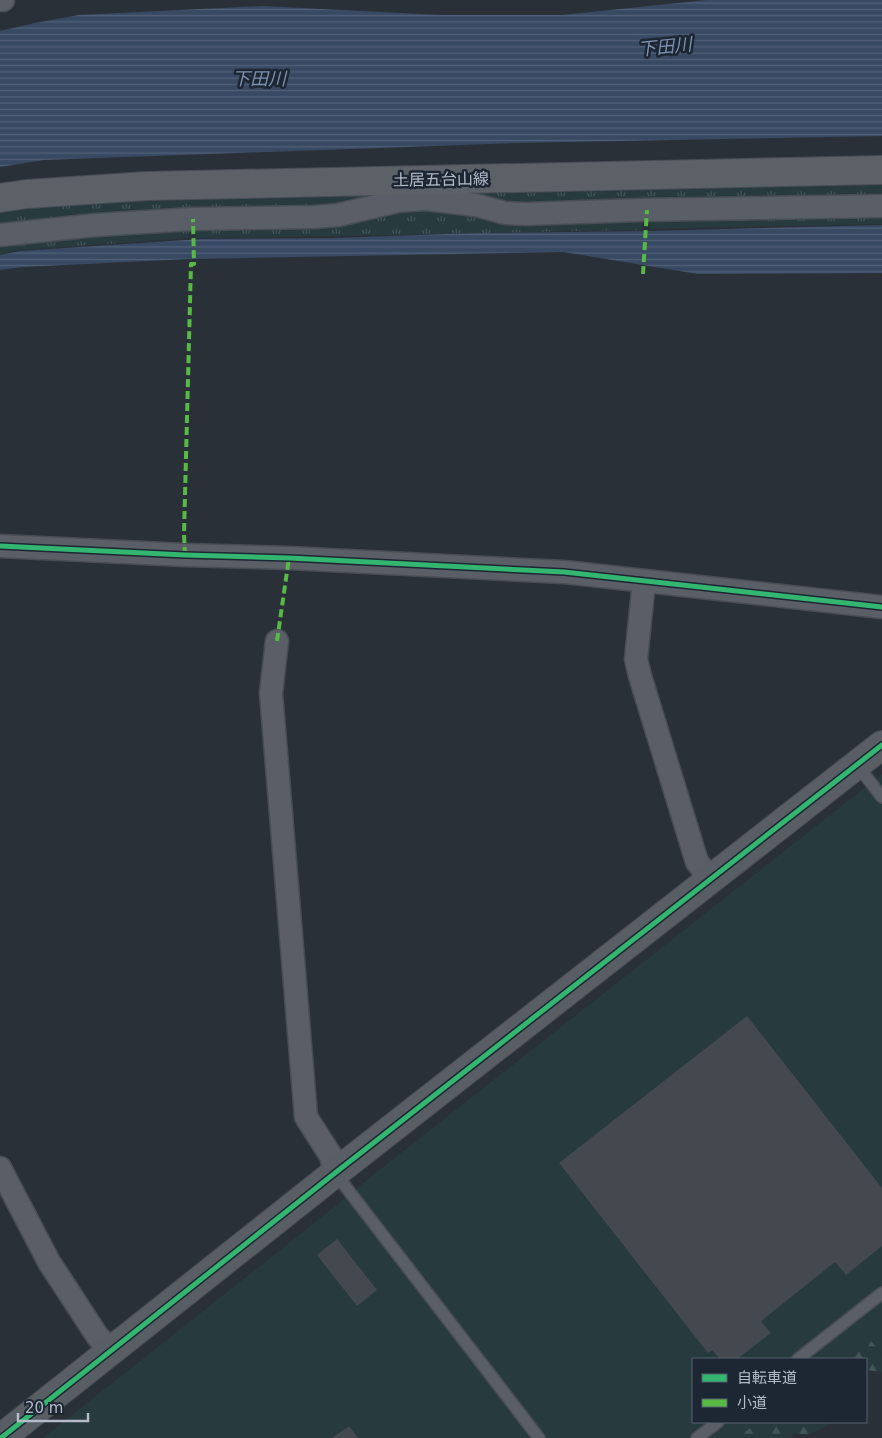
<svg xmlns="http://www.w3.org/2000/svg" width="882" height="1438" font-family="'DejaVu Sans','Noto Sans JP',sans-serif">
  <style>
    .grass { fill: url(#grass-tufts) }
    .forest { fill: url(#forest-firs) }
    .garden { fill: #273a3e }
    .water { fill: url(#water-rules) }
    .building { fill: #444950 }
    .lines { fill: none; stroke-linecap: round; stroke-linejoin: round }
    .lane-casing { stroke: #484c53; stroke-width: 14 }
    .street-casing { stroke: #484c53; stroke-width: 25 }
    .secondary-casing { stroke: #484c53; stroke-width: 30 }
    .primary-casing { stroke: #484c55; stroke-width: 30 }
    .lane { stroke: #5a5e66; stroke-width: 11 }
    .street { stroke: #5a5e66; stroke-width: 22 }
    .secondary { stroke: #595d64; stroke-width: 28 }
    .primary { stroke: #5c6168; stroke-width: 28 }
    .quiet { stroke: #58b947; stroke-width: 4; stroke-dasharray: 8 4; stroke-linecap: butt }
    .cycleway-casing { stroke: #1d2633; stroke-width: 8 }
    .cycleway { stroke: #33b770; stroke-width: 5 }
    .labels { text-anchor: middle; stroke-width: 5; stroke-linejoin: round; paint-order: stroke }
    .street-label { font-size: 16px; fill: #b4bcc9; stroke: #1d2633 }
    .water-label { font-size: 18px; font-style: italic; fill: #7c92b1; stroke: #1d2633 }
  </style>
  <defs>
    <pattern id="grass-tufts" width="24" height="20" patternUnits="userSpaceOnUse" patternTransform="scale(1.25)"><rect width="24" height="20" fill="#273a3e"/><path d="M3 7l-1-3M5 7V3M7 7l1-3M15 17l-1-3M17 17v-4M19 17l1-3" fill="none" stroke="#445559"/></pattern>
    <pattern id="forest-firs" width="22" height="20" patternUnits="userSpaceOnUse" patternTransform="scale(1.25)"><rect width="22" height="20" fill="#273a3e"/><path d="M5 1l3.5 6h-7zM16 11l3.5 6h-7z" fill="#445559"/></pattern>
    <pattern id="water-rules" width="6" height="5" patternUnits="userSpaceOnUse" patternTransform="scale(1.25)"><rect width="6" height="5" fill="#384963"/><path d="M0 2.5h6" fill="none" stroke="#526178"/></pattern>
  </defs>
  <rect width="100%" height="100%" fill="#2a3038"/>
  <!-- grass -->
  <g class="grass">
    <path d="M 882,185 L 882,200 L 521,207 L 467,193 Z"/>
    <path d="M 391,194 L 340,210 L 0,232 L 0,212 L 73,203 Z"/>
    <path d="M 385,208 L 643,218 L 642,230 C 494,232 345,237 196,238 L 196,228 Z"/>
    <path d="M 882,211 L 882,224 L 650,229 L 651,217 Z"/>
    <path d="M 189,226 L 189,238 L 20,250 L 0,254 L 0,239 Z"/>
  </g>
  <!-- forest -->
  <g class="forest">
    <path d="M 882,1326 L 882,1372 L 866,1370 L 866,1359 L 836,1359 Z"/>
    <path d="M 750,1422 L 828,1422 L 828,1425 L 808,1435 L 792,1433 L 792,1438 L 727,1438 Z"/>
  </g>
  <!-- garden -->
  <path class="garden" d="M 882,774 L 882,1354 L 871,1341 L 845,1359 L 693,1359 L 693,1422 L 759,1422 L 736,1438 L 43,1438 L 333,1208 L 373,1175 Z"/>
  <!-- water -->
  <g class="water">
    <path d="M 707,0 L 882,0 L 882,136 L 514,143 L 44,160 L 0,167 L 0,31 L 35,23 L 79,15 L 262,6 L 441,15 L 562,15 Z"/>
    <path d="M 882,225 L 882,273 L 698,274 L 563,252 L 189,259 L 23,267 L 0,270 L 0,255 L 20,251 L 201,239 L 333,238 L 478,233 L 650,231 Z"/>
  </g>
  <!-- building -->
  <g class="building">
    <path d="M 747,1016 L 882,1188 L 882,1246 L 846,1275 L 835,1262 L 761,1321 L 771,1333 L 737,1359 L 720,1359 L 712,1350 L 708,1353 L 559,1163 Z"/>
    <path d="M 337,1239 L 377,1290 L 357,1306 L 317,1255 Z"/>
    <path d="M 349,1426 L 358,1438 L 332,1438 Z"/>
  </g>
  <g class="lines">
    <!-- lane casing -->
    <g class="lane-casing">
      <g id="lane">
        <path d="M 857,765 L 882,797"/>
        <path d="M 335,1173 L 539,1438"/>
        <path d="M 798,1359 L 882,1293"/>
        <path d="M 697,1438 L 718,1422"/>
      </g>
    </g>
    <!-- street casing -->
    <g class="street-casing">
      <g id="street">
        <path d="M 0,0 L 3,0"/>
        <path d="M 425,199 L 476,205 L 505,213 L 526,214 L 640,210 L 882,206"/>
        <path d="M 0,235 L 96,225 L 193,219 L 314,217 L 338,215 L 398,201 L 425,199 L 425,185"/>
        <path d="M 0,546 L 185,555 L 289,558 L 564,572 L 882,607"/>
        <path d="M 644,581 L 636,659 L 640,676 L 697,862 L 711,879"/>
        <path d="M 277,641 L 271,693 L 306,1117 L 331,1156 L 335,1173"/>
        <path d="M 0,1168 L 49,1262 L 98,1337 L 112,1350"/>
      </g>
    </g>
    <!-- secondary casing -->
    <g class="secondary-casing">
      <path id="secondary" d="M 1,1438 L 335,1173 L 882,745"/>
    </g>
    <!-- primary casing -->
    <g class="primary-casing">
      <path id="primary" d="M 0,198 L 27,194 L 147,186 L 882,170"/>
    </g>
    <!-- lane -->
    <use href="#lane" class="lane"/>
    <!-- street -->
    <use href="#street" class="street"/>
    <!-- secondary -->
    <use href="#secondary" class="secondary"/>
    <!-- primary -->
    <use href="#primary" class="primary"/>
    <!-- quiet -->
    <g class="quiet">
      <path d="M 643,274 L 647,210"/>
      <path d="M 185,555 L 184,534 L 191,264 L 194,264 L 193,219"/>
      <path d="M 277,641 L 289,558"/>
    </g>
    <!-- cycleway casing -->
    <g class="cycleway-casing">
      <g id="cycleway">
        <path d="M 0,546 L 185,555 L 289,558 L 564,572 L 882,607"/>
        <path d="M 1,1438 L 335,1173 L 882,745"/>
      </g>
    </g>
    <!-- cycleway -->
    <use href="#cycleway" class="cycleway"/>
  </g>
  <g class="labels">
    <!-- street labels -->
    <g class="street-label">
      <text transform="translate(441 179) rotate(-1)" y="6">土居五台山線</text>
    </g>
    <!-- water labels -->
    <g class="water-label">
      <text transform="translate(665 47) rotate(-6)" y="6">下田川</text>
      <text x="259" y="85">下田川</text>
    </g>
  </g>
  <!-- legend -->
  <rect x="692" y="1358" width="175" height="65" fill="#1d2633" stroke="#59626f"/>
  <rect x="702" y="1374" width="25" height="8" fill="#33b770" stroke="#59626f"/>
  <text x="737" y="1383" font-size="15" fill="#b4bcc9">自転車道</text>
  <rect x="702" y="1399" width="25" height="8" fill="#58b947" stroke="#59626f"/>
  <text x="737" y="1408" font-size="15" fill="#b4bcc9">小道</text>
  <!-- scale -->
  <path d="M18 1413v8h70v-8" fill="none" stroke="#b4bcc9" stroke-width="2.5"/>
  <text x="25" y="1413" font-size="15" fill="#b4bcc9" stroke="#1d2633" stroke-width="4" paint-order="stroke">20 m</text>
</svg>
